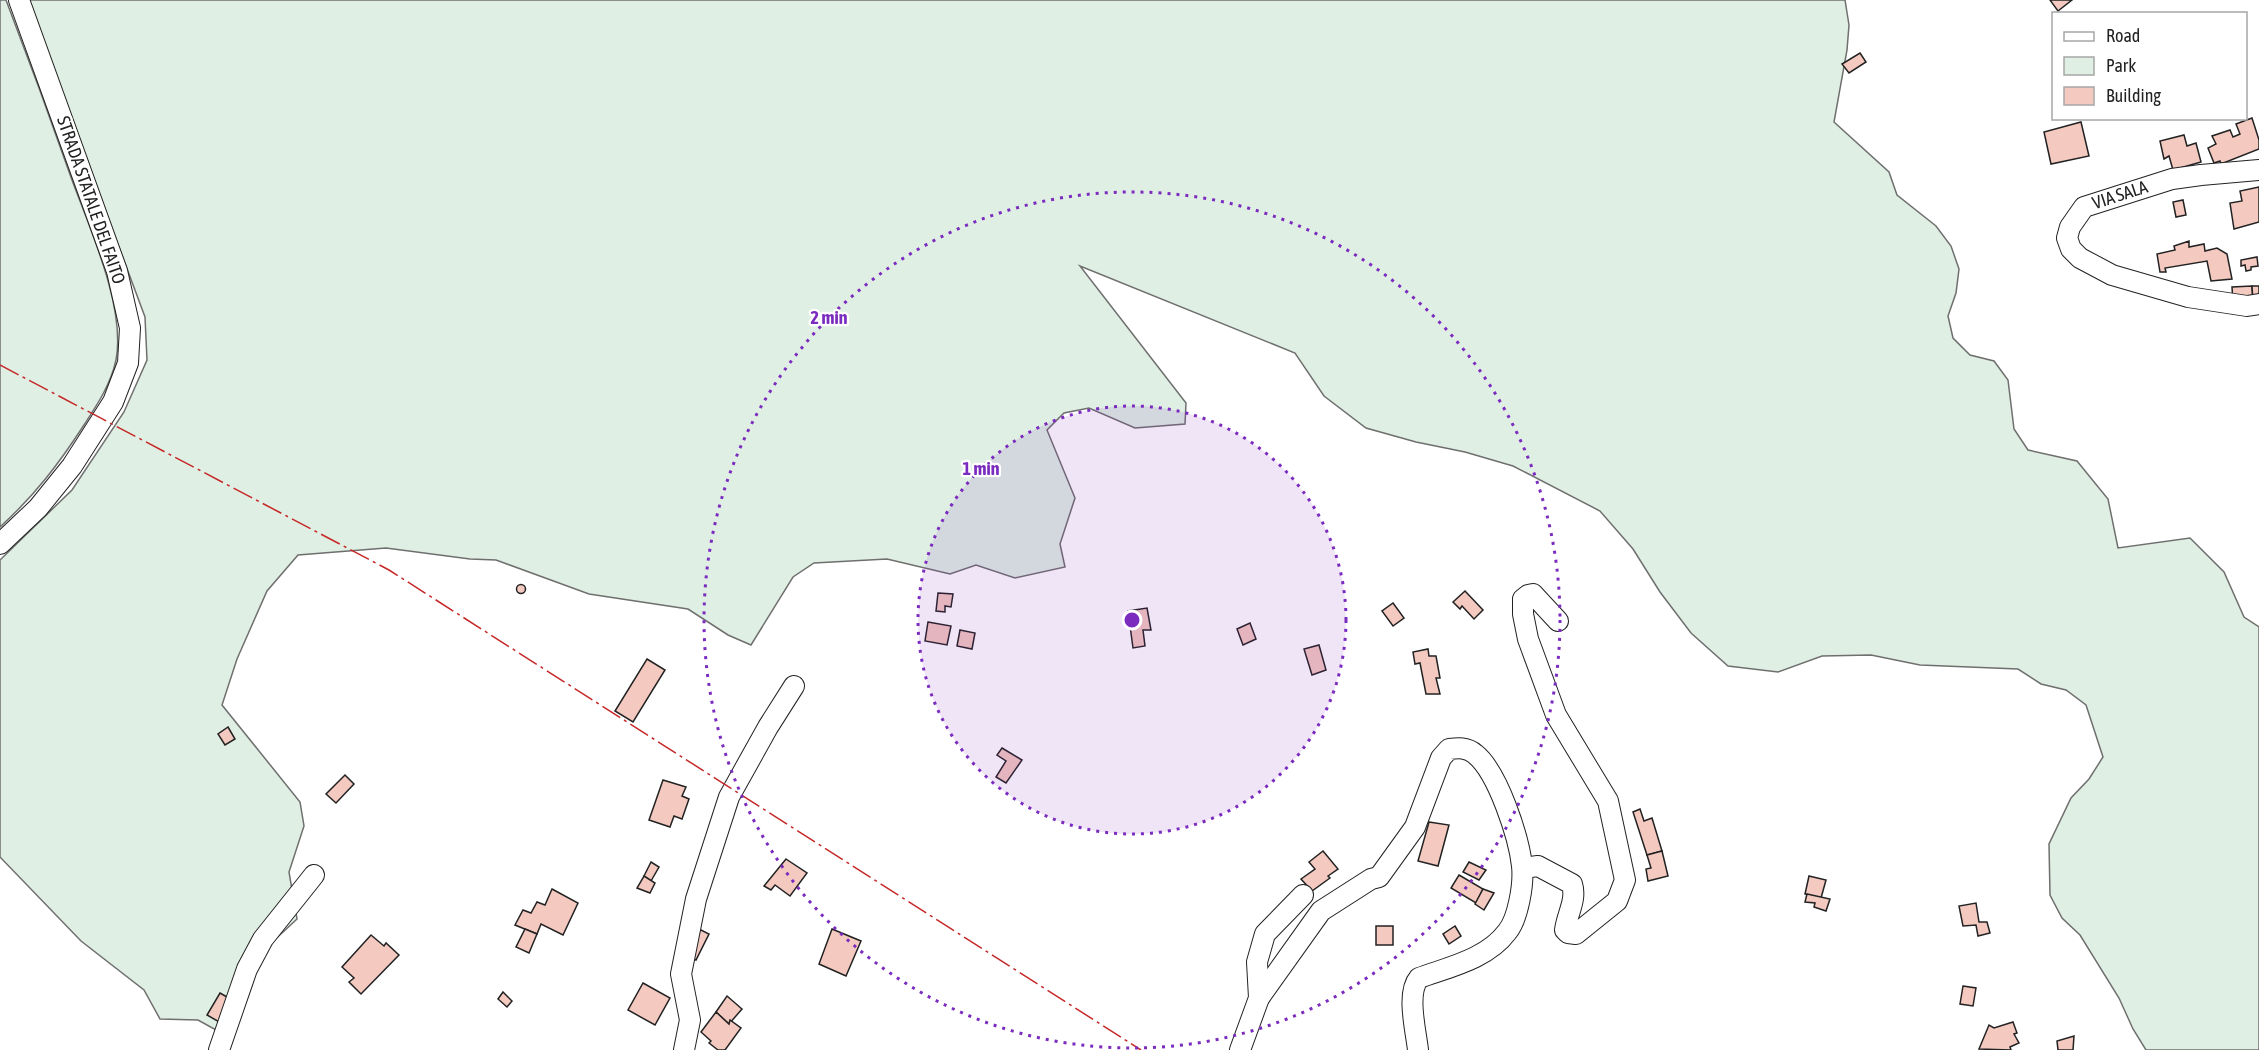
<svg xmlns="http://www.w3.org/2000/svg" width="2259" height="1050" font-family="'Asap Condensed',sans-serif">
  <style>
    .green { fill: #e0efe3; stroke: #6f6f6f; stroke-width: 1.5 }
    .building { fill: #f3c9c0; stroke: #222; stroke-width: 1.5 }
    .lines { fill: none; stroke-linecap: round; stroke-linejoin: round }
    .minor-casing { stroke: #222; stroke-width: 22 }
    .minor { stroke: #fff; stroke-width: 20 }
    .power { stroke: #c62828; stroke-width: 1.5; stroke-dasharray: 21 4.5 3 4.5; stroke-linecap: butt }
    .ring { fill: none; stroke: #7b2cbf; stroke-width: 3; stroke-dasharray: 3 6 }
    .labels { text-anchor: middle; stroke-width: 4.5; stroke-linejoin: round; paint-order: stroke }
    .street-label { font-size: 18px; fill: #222; stroke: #fff }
    .centre { fill: #7b2cbf; stroke: #fff; stroke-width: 3 }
    .ring-label { font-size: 18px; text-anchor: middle; font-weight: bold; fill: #7b2cbf; stroke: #fff; stroke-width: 4.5; stroke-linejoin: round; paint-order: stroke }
  </style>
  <rect width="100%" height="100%" fill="#fff"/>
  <!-- green -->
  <g class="green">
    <path d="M 0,0 L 6,0 C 29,60 51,120 72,180 C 90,229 126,308 116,360 C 111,384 97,405 84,425 C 58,465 35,495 0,527 Z"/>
    <path d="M 27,0 L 1845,0 L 1849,25 L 1847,50 L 1834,122 L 1889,172 L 1897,195 L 1936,226 L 1951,246 L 1959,269 L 1956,293 L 1948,316 L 1953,338 L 1970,355 L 1994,361 L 2008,380 L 2014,429 L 2028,450 L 2077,461 L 2108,499 L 2118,548 L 2190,538 L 2224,572 L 2244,617 L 2259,627 L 2259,1050 L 2146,1050 L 2133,1029 L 2119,998 L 2080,935 L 2062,918 L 2050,895 L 2049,844 L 2071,798 L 2089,779 L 2103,757 L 2086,705 L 2066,690 L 2041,684 L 2018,669 L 1920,665 L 1871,655 L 1822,656 L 1778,672 L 1728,666 L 1691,633 L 1660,592 L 1633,549 L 1600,511 L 1513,466 L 1465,452 L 1416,442 L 1366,428 L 1324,396 L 1295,353 L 1080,266 L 1186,403 L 1185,424 L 1135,428 L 1089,408 L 1064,413 L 1047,430 L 1075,498 L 1060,544 L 1065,567 L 1015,578 L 976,565 L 950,574 L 887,559 L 814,563 L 793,577 L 751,645 L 728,635 L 688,609 L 589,594 L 496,560 L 470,559 L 386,548 L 298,555 L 267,591 L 237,659 L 222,705 L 300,802 L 304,826 L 289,872 L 297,919 L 267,947 L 216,1030 L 198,1020 L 160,1019 L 144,990 L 81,941 L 0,857 L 0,560 L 72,490 L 124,412 L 147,360 L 145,317 Z"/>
  </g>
  <!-- building -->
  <g class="building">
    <path d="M 2050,0 L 2072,0 L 2058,11 Z"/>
    <path d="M 1860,53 L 1866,62 L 1849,73 L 1842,64 Z"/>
    <path d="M 2252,118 L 2259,140 L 2259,149 L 2221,164 L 2220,161 L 2214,163 L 2208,148 L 2216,144 L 2212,136 L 2230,130 L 2233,137 L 2240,134 L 2236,124 Z"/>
    <path d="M 2081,122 L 2089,156 L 2051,164 L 2044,132 Z"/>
    <path d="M 2184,135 L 2187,146 L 2196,143 L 2201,162 L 2173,170 L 2169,156 L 2164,159 L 2160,141 Z"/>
    <path d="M 2259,187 L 2259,222 L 2234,229 L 2230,203 L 2242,201 L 2240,191 Z"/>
    <path d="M 2183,200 L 2186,215 L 2176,217 L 2173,202 Z"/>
    <path d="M 2189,241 L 2189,247 L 2204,244 L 2205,251 L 2217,248 L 2227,254 L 2232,279 L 2211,281 L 2207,261 L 2165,268 L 2166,272 L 2160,272 L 2157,254 L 2175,250 L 2174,246 Z"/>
    <path d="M 2257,257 L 2258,266 L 2251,267 L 2251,270 L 2246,271 L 2245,265 L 2241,266 L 2241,260 Z"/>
    <path d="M 2252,286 L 2253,302 L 2233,303 L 2232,287 Z"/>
    <path d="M 2252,286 L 2259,286 L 2259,301 L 2253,302 Z"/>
    <circle cx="521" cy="589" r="4.5"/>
    <path d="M 1465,591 L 1483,610 L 1474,619 L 1462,606 L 1460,609 L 1453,602 Z"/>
    <path d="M 938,593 L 953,594 L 951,607 L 945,606 L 945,612 L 936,611 Z"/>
    <path d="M 1393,603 L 1404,618 L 1393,626 L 1382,611 Z"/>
    <path d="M 1147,608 L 1151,630 L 1143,630 L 1145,646 L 1133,648 L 1128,611 Z"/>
    <path d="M 928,622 L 951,626 L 947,645 L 925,641 Z"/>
    <path d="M 1250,623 L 1256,639 L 1243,645 L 1237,629 Z"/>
    <path d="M 960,630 L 975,633 L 972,649 L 957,646 Z"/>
    <path d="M 1319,645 L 1326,670 L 1312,675 L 1304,649 Z"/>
    <path d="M 1428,649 L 1429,656 L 1436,656 L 1440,678 L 1436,678 L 1440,694 L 1426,694 L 1420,663 L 1415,664 L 1413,652 Z"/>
    <path d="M 647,659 L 665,670 L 633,722 L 615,711 Z"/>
    <path d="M 228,727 L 235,739 L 225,745 L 218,734 Z"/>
    <path d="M 1002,748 L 1022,760 L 1006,783 L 996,777 L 1006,761 L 997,755 Z"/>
    <path d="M 345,775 L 354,784 L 336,803 L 326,794 Z"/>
    <path d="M 663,780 L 686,787 L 682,796 L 689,799 L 682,819 L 674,816 L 670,827 L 649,820 Z"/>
    <path d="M 1640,809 L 1644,821 L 1652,818 L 1662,851 L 1647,855 L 1633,812 Z"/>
    <path d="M 1429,822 L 1449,825 L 1438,866 L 1418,861 Z"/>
    <path d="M 1323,851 L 1338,869 L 1328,876 L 1330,878 L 1312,891 L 1301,879 L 1315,869 L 1309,862 Z"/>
    <path d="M 1662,851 L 1668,876 L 1648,881 L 1646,869 L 1651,868 L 1647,855 Z"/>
    <path d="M 786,859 L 807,873 L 790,896 L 775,885 L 771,890 L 764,886 Z"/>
    <path d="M 651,862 L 659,867 L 651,881 L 644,876 Z"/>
    <path d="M 1469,862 L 1486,870 L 1479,880 L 1463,872 Z"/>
    <path d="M 1459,875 L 1483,889 L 1476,903 L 1451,888 Z"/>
    <path d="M 644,876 L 655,883 L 650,893 L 637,888 Z"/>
    <path d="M 1809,876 L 1826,880 L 1821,898 L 1805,894 Z"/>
    <path d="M 552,889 L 578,903 L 563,935 L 541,924 L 537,934 L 515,925 L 523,910 L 531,913 L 537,902 L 545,905 Z"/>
    <path d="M 1483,889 L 1494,893 L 1484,910 L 1475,904 Z"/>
    <path d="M 1807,894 L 1830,899 L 1826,911 L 1814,907 L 1815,903 L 1805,902 Z"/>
    <path d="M 1976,903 L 1979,922 L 1987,922 L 1990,933 L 1978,936 L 1976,925 L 1963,926 L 1959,906 Z"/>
    <rect x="1376" y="926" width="17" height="19"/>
    <path d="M 1455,926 L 1461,936 L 1449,944 L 1443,934 Z"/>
    <path d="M 525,929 L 537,934 L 529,953 L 516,947 Z"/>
    <path d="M 699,929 L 709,934 L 696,960 L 690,958 Z"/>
    <path d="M 832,929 L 861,941 L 846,976 L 819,964 Z"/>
    <path d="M 371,935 L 384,946 L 386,943 L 399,955 L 361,994 L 349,982 L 354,978 L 342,967 Z"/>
    <path d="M 643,983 L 670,998 L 655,1025 L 628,1010 Z"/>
    <path d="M 1963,986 L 1976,988 L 1973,1006 L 1960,1004 Z"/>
    <path d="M 503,992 L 512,1001 L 507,1007 L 498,999 Z"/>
    <path d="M 220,993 L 234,1001 L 221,1023 L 207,1015 Z"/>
    <path d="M 727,996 L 742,1009 L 729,1024 L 716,1012 Z"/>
    <path d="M 716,1012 L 729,1024 L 730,1020 L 741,1028 L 725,1050 L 718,1050 L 709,1043 L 711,1041 L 701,1032 Z"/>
    <path d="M 2013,1022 L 2017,1033 L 2014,1034 L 2019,1043 L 2010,1047 L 2011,1050 L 1979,1049 L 1989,1025 L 1994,1028 Z"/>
    <path d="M 2074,1036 L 2073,1050 L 2058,1050 L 2057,1041 Z"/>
  </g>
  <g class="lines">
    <!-- minor casing -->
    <g class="minor-casing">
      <g id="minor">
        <path d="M 2259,170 L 2201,175 L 2172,179 L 2084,207 L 2070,227 L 2067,238 L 2071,249 L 2080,258 L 2112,275 L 2188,297 L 2247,306 L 2259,304"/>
        <path d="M 0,544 L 38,508 L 72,466 L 113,402 L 128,363 L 130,328 L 117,271 L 19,0"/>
        <path d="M 1523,868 L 1538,866 L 1572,884 C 1577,900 1567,914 1565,930 L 1568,933 L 1576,934 L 1617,901 L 1625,880 L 1608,801 L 1556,715 L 1528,639 L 1523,614 L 1523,599 L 1528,595 L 1533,594 L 1558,621"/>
        <path d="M 1259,998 L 1321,911 L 1371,879 L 1379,877 L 1415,827 L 1441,758 L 1449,749 C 1458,748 1467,747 1475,754 C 1498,772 1519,838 1522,866 C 1524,884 1518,919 1507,932 C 1487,959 1449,967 1419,978 C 1406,993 1416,1031 1418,1050"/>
        <path d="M 219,1050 L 247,969 L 263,939 L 314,875"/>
        <path d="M 684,1050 L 690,1020 L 681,974 L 696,899 L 729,797 L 768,727 L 794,686"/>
        <path d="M 1240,1050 L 1259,998 L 1257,962 L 1265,934 L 1303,895"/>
      </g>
    </g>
    <!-- minor -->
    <use href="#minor" class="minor"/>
    <!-- power -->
    <path class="power" d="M 0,365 L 389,570 L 1141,1050"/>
  </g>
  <!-- distance rings -->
  <circle cx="1132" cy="620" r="214" fill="#7b2cbf" fill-opacity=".12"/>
  <g class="ring">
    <circle cx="1132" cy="620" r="214"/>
    <circle cx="1132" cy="620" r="428"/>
  </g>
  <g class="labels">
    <!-- street labels -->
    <g class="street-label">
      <text transform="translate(2120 195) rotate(-18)" y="6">VIA SALA</text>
      <text transform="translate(91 200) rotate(71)" y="6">STRADA STATALE DEL FAITO</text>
    </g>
  </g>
  <circle cx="1132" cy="620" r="9" class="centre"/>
  <g class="ring-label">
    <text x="829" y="324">2 min</text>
    <text x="981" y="475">1 min</text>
  </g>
  <!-- legend -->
  <rect x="2052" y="12" width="195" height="108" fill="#ffffff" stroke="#a7a7a7" stroke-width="1.5"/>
  <rect x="2064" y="32" width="30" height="9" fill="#ffffff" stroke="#a7a7a7" stroke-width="1.5"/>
  <text x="2106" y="42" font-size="18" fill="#222222">Road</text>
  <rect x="2064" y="57" width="30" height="18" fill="#e0efe3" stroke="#a7a7a7" stroke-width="1.5"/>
  <text x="2106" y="72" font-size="18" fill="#222222">Park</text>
  <rect x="2064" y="87" width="30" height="18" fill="#f3c9c0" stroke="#a7a7a7" stroke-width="1.5"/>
  <text x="2106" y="102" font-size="18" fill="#222222">Building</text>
</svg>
